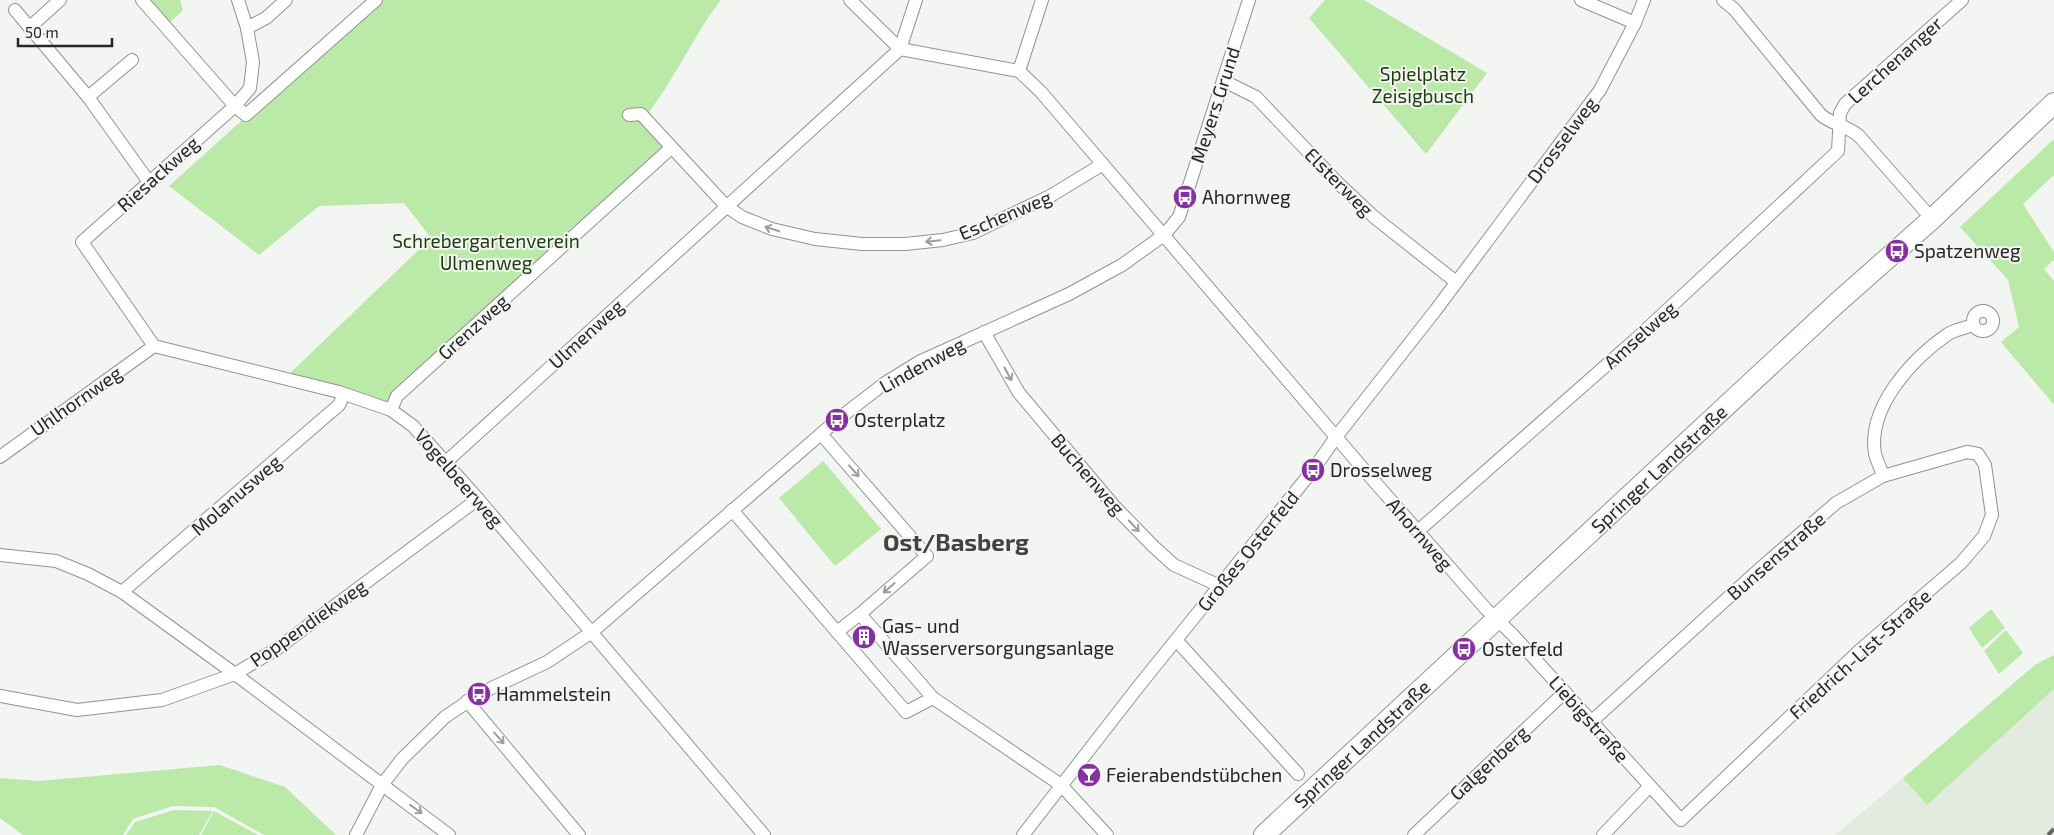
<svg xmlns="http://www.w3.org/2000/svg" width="2054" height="835" font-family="'Exo 2',sans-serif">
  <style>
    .built { fill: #e3ebe1 }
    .green { fill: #bbe9a8 }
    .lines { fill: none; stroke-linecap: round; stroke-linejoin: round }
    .minor-casing { stroke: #919490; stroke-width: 14 }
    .primary-casing { stroke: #919490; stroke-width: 22 }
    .minor { stroke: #fff; stroke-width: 12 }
    .primary { stroke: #fff; stroke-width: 20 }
    .rail { stroke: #646563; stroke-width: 4; stroke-dasharray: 10 5; stroke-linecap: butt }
    .oneway { stroke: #9d9d9d }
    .labels { text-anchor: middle; stroke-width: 4; stroke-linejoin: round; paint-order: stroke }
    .street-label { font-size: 19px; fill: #252625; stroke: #f2f5f1 }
    .park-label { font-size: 19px; fill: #1c3c0b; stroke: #f2f5f1 }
    .poi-label { font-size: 19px; fill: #252625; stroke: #f2f5f1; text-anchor: start }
    .district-label { font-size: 24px; font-weight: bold; fill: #424441; stroke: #f2f5f1 }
  </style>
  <rect width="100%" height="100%" fill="#f2f5f1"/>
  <!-- built -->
  <path class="built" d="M 2054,689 L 2054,835 L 1835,835 L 1903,778 L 1927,804 Z"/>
  <!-- green -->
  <g class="green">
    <path d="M 142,0 L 180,0 L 183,10 L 165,27 Z"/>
    <path d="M 376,0 L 721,0 C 692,37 674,82 644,118 L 671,148 L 391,410 L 284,379 L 431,238 L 404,203 L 319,206 L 259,255 L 169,186 Z"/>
    <path d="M 1325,0 L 1364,0 L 1487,73 L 1426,154 L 1309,18 Z"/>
    <path d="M 2054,139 L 2054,175 L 2023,204 L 2054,252 L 2054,260 L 2044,269 L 2054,281 L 2054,405 L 2001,342 L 2019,327 L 2008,280 L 1960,227 Z"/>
    <path d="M 823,461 L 881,529 L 835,566 L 779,498 Z"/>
    <path d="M 1991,609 L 2005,628 L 1982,648 L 1969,628 Z"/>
    <path d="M 2006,630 L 2023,653 L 1999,674 L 1984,651 Z"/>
    <path d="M 2054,655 L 2054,689 L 1927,805 L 1903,778 L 2035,665 Z"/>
    <path d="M 220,765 L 285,787 L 336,835 L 264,835 L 214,807 L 173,806 L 133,819 L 123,835 L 23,835 L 0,818 L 0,778 L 38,781 Z"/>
    <path d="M 174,810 L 213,811 L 199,835 L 126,835 L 135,822 Z"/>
    <path d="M 214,811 L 258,835 L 201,835 Z"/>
  </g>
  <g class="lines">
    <!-- minor casing -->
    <g class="minor-casing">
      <g id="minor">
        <path d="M 142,0 L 235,106 L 246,115 L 376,0"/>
        <path d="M 238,0 L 247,28 L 253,62 L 250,88 L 235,106 L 82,242 L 154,346 L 339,392 L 391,410 L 413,426 L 478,499 L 764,835"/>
        <path d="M 850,0 L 900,49 L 1019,71 L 1041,92 L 1366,472 L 1486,609 L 1513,635 L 1681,820 L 1860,650 L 1961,563 L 1984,536 L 1992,515 L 1985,465 L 1978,454 L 1967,452 L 1883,476 L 1836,503 L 1763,566 L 1592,721"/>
        <path d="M 1581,0 L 1635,23"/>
        <path d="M 1723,0 L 1734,9 L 1821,115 C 1833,125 1848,126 1859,136 L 1932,219"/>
        <path d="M 15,10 L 88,97 L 149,182"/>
        <path d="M 30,27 L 60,0"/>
        <path d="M 247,28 L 266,18 L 286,0"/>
        <path d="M 1019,71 L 1042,0"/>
        <path d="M 1224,81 L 1256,97 L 1337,182 L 1374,217 L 1456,282"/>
        <path d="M 88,97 L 132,60"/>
        <path d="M 629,115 L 641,114 L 726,206 L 742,217 L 772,229 L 815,239 L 862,244 L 905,244 L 943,240 L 973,233 L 1052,195 L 1103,164"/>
        <circle cx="1983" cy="321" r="10"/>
        <path d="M 984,332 L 1019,393 L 1115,507 L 1154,547 L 1174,565 L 1220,586"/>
        <path d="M 391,410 L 397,396 L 671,148"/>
        <path d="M 821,434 L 927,556 L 860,614"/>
        <path d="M 0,457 L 154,346"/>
        <path d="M 446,462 L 900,49 L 916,0"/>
        <path d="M 1883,476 C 1881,469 1877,461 1875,454 C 1867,407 1912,359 1948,334 C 1954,330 1965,328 1973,325"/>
        <path d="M 732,510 L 906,712 L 933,698"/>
        <path d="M 1418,531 L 1636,339 L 1838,151 L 1840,113 L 1845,104 L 1962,0"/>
        <path d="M 0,555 L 56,561 L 88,574 L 122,592 L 235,674 L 449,835"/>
        <path d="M 122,592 L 339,405 L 344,394"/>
        <path d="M 837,632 L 860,614 L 933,698 L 1061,785 L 1107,835"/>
        <path d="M 1176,640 L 1298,774"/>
        <path d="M 0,696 L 77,710 L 162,700 L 235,674 L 278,648 L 478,499"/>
        <path d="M 467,701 L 579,835"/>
        <path d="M 356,835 L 382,785 L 402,759 L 445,717 L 479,694 L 547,662 L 592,632 L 837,420 L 885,383 L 919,362 L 1069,294 L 1122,265 L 1164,235 L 1179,217 L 1249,0"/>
        <path d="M 1023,835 L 1138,687 L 1313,470 L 1336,437 L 1435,311 L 1600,90 L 1635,23 L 1644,0"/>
        <path d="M 1414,835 L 1565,692"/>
        <path d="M 1603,835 L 1649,787"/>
      </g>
    </g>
    <!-- primary casing -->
    <g class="primary-casing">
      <path id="primary" d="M 1264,835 L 1837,303 L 1932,219 L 2054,103"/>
    </g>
    <!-- minor -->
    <use href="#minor" class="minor"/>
    <!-- primary -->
    <use href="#primary" class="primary"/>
    <!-- rail -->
    <path class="rail" d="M 2048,835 L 2054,829"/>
  </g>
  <!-- one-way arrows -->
  <defs><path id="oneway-shaft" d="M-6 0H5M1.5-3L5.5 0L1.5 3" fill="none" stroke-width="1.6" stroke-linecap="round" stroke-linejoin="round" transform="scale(1.25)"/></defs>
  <g class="oneway">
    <use href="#oneway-shaft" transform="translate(772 229) rotate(-162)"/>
    <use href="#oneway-shaft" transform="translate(933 241) rotate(174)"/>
    <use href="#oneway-shaft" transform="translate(1008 374) rotate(61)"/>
    <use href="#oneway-shaft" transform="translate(854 471) rotate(49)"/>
    <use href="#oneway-shaft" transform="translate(1134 526) rotate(47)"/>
    <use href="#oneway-shaft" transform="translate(889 588) rotate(139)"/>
    <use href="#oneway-shaft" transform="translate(499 738) rotate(49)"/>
    <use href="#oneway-shaft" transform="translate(416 809) rotate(35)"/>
  </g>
  <!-- icons -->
  <defs>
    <g id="bus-disc" transform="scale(1.25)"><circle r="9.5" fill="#8531a0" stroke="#f2f5f1"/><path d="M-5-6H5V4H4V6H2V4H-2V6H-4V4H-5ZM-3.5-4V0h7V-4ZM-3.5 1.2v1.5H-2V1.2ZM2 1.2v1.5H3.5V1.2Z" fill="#fff"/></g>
    <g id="building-disc" transform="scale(1.25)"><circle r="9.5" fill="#8531a0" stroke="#f2f5f1"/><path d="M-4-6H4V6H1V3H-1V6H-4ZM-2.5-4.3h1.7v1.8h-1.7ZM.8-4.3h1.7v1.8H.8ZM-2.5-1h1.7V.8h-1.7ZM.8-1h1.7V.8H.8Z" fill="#fff"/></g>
    <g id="bar-disc" transform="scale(1.25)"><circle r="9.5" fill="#8531a0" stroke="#f2f5f1"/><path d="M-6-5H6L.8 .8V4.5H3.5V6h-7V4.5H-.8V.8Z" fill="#fff"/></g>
  </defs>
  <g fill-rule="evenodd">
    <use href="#bus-disc" x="1185" y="197"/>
    <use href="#bus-disc" x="1897" y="251"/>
    <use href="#bus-disc" x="837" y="420"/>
    <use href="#bus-disc" x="1313" y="470"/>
    <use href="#building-disc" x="864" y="637"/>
    <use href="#bus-disc" x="1464" y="649"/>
    <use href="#bus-disc" x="479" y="694"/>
    <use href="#bar-disc" x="1089" y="775"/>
  </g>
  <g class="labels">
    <!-- street labels -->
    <g class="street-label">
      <text transform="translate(1895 60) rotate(-42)" y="7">Lerchenanger</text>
      <text transform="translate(1215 105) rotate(-72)" y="7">Meyers Grund</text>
      <text transform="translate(1562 140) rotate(-53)" y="7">Drosselweg</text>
      <text transform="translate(158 174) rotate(-42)" y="7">Riesackweg</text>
      <text transform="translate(1339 182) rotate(45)" y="7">Elsterweg</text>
      <text transform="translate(1005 215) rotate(-23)" y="7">Eschenweg</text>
      <text transform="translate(473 327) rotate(-42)" y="7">Grenzweg</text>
      <text transform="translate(586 334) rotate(-42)" y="7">Ulmenweg</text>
      <text transform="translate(1640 335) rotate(-42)" y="7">Amselweg</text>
      <text transform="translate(922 365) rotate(-29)" y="7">Lindenweg</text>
      <text transform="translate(76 401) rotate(-35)" y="7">Uhlhornweg</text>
      <text transform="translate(1659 469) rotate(-43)" y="7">Springer Landstraße</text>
      <text transform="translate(1088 474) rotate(49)" y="7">Buchenweg</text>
      <text transform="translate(459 478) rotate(49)" y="7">Vogelbeerweg</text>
      <text transform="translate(236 495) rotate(-41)" y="7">Molanusweg</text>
      <text transform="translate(1420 534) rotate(49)" y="7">Ahornweg</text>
      <text transform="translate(1248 551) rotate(-51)" y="7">Großes Osterfeld</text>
      <text transform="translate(1776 556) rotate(-41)" y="7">Bunsenstraße</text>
      <text transform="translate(308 623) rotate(-35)" y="7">Poppendiekweg</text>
      <text transform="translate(1860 654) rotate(-42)" y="7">Friedrich-List-Straße</text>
      <text transform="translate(1589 719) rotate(48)" y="7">Liebigstraße</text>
      <text transform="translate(1362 744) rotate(-43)" y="7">Springer Landstraße</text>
      <text transform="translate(1489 763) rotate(-43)" y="7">Galgenberg</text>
    </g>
    <!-- park labels -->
    <g class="park-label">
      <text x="1423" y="81">Spielplatz<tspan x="1423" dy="22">Zeisigbusch</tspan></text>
      <text x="486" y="248">Schrebergartenverein<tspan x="486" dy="22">Ulmenweg</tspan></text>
    </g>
    <!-- poi labels -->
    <g class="poi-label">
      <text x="1202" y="204">Ahornweg</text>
      <text x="1914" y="258">Spatzenweg</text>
      <text x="854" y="427">Osterplatz</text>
      <text x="1330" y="477">Drosselweg</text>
      <text x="882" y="633">Gas- und<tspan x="882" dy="22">Wasserversorgungsanlage</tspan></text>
      <text x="1482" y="656">Osterfeld</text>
      <text x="496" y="701">Hammelstein</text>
      <text x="1106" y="782">Feierabendstübchen</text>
    </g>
    <!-- district labels -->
    <g class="district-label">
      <text x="956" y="551">Ost/Basberg</text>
    </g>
  </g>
  <!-- scale -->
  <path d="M18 38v8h94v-8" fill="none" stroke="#252625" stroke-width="2.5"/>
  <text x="25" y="38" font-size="15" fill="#252625" stroke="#f2f5f1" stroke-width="4" paint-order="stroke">50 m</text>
</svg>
